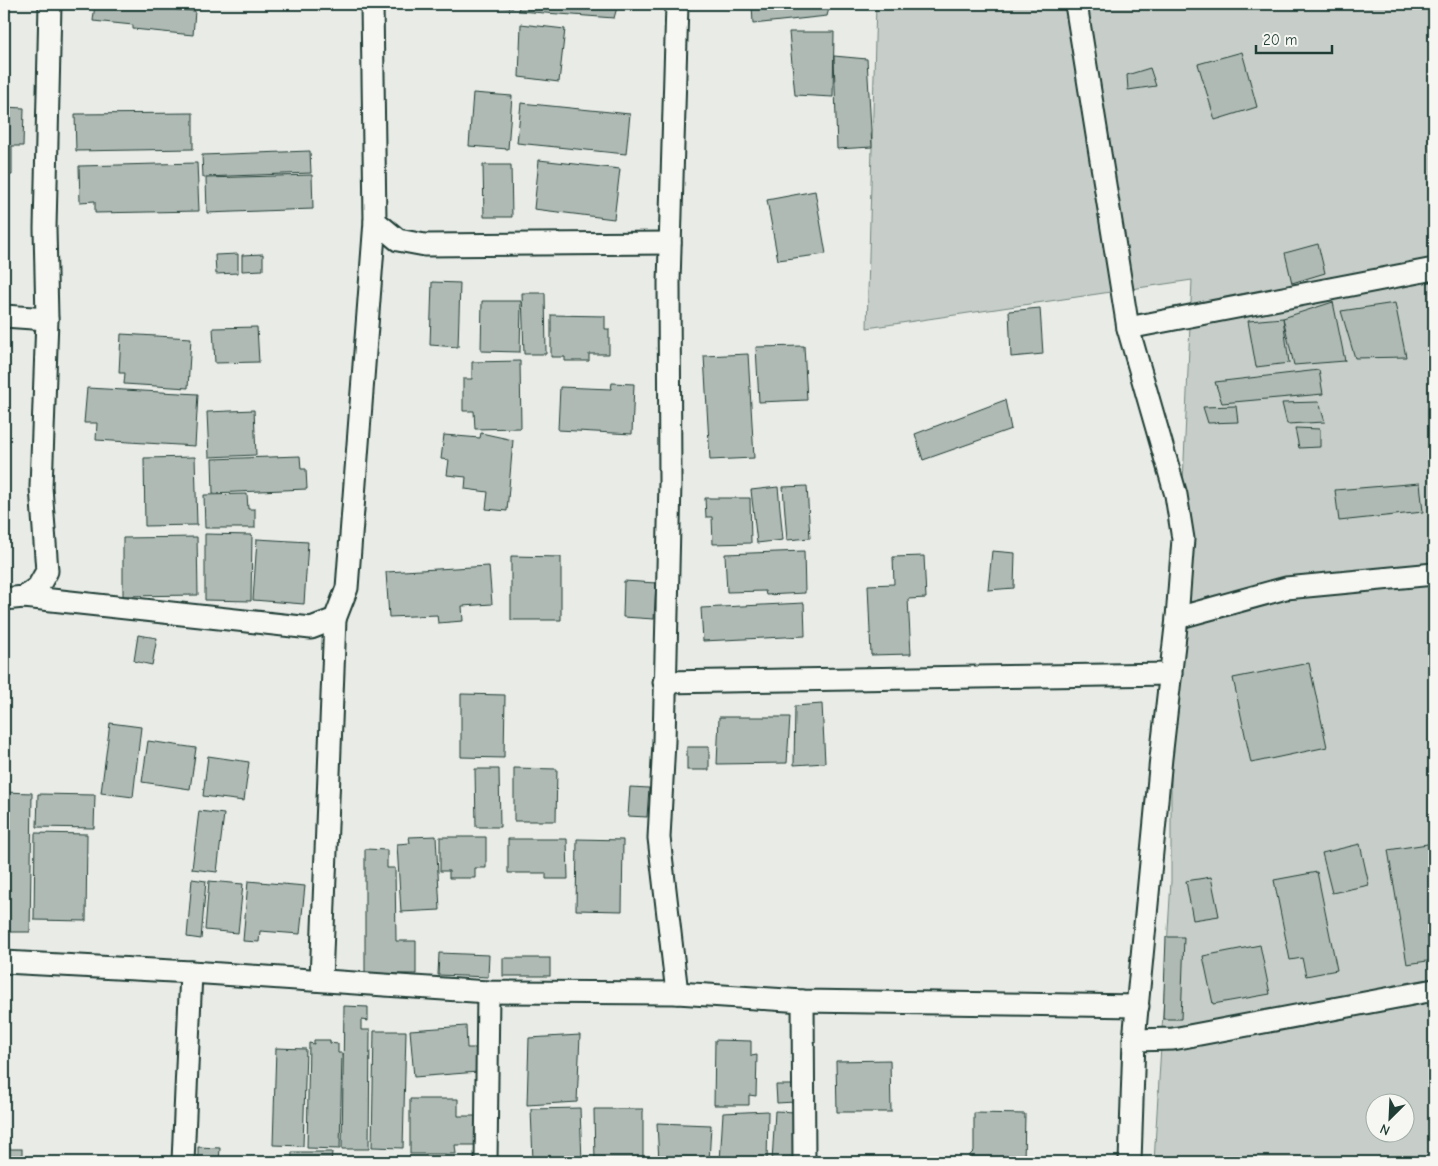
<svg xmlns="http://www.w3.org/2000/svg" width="1438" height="1166" font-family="'Comic Neue',sans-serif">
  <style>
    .green { fill: #c7cec9; stroke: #73867e; fill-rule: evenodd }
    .building { fill: #b0bab5; stroke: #1f3d34 }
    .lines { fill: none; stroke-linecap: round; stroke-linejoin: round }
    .street-casing { stroke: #1f3d34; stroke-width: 25 }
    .street { stroke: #f6f6f2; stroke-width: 21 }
  </style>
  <rect width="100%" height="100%" fill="#e9ebe7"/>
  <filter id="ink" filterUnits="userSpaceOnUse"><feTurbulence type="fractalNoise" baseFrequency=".02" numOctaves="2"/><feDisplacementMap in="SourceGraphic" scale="10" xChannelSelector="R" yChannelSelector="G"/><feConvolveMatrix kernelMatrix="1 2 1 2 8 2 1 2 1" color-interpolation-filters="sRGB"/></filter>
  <g filter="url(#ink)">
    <!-- green -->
    <path class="green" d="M 876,4 L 1434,4 L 1434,1162 L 1154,1162 L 1171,881 L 1171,674 L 1177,618 L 1192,280 L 867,328 ZM 1376,1104 L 1406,1104 L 1406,1134 L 1376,1134 Z"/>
    <!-- building -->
    <g class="building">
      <path d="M 95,4 L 195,11 L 193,35 L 133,29 L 133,25 L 93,21 Z"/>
      <path d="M 439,4 L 513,4 L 513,8 Z"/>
      <path d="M 520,4 L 618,4 L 614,18 L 518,11 Z"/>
      <path d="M 752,4 L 830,4 L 827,16 L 753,24 Z"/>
      <path d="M 521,24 L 565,29 L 559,82 L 519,77 Z"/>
      <path d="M 789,32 L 834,32 L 833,97 L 795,95 Z"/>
      <path d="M 1242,52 L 1257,107 L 1215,120 L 1198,64 Z"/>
      <path d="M 834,56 L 867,59 L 872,147 L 837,149 Z"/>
      <path d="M 1150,68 L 1156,86 L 1128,90 L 1127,75 Z"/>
      <path d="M 473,93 L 512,96 L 508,149 L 469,146 Z"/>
      <path d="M 521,103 L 630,114 L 626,154 L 517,143 Z"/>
      <path d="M 4,107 L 24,108 L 23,146 L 12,146 L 12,175 L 4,175 Z"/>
      <path d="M 193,113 L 193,149 L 76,151 L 75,114 Z"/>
      <path d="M 310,151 L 311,173 L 203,177 L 202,155 Z"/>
      <path d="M 539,160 L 620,169 L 614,219 L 534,209 Z"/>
      <path d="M 197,163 L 199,211 L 95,213 L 95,201 L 80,202 L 79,166 Z"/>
      <path d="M 483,165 L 511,165 L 512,217 L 484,217 Z"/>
      <path d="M 312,175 L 313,209 L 207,213 L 206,178 Z"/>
      <path d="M 815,191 L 826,254 L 778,260 L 767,200 Z"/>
      <path d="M 1318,244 L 1325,273 L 1292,283 L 1285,253 Z"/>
      <path d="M 238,254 L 238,273 L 216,274 L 215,255 Z"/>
      <path d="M 263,254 L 263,270 L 242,271 L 242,255 Z"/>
      <path d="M 432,282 L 460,283 L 458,347 L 430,345 Z"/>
      <path d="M 522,293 L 545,293 L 546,354 L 524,354 Z"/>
      <path d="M 482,301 L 521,301 L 520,352 L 481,351 Z"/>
      <path d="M 1333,302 L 1345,361 L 1294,365 L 1283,318 Z"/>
      <path d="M 1395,303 L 1406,357 L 1355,358 L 1341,311 Z"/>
      <path d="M 1040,308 L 1043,354 L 1011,357 L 1009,311 Z"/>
      <path d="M 551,315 L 605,316 L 605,329 L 609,329 L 609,354 L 589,354 L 589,361 L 565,361 L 565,357 L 551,357 Z"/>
      <path d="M 1283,318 L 1289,363 L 1256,367 L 1248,321 Z"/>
      <path d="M 257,327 L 259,362 L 215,363 L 213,328 Z"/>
      <path d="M 121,334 L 191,338 L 188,388 L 124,384 L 125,373 L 119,373 Z"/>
      <path d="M 804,346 L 807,400 L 759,402 L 756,347 Z"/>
      <path d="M 748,354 L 754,458 L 710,460 L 704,356 Z"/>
      <path d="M 520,361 L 521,428 L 475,429 L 474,411 L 463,411 L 463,379 L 472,379 L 472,362 Z"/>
      <path d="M 1319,370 L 1323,394 L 1222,403 L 1215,382 Z"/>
      <path d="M 612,383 L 634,384 L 632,434 L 558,430 L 560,387 L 611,389 Z"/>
      <path d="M 87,388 L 198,394 L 195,446 L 96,440 L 97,423 L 84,423 Z"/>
      <path d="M 1005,400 L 1011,429 L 923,460 L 915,434 Z"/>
      <path d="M 1319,402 L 1325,422 L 1287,424 L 1282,403 Z"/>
      <path d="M 1236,406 L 1238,422 L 1208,423 L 1203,407 Z"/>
      <path d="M 254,410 L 256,455 L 209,457 L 207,412 Z"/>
      <path d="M 1295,428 L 1320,429 L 1320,447 L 1299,448 Z"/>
      <path d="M 481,433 L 513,440 L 507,511 L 486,509 L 488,492 L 465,489 L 466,477 L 447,475 L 449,460 L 441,459 L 444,435 L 480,438 Z"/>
      <path d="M 300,456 L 301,469 L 306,469 L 307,489 L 213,493 L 212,459 Z"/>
      <path d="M 195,457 L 197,525 L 145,526 L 144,458 Z"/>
      <path d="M 1420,483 L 1423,512 L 1339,521 L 1335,490 Z"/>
      <path d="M 807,486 L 810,538 L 787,540 L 783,487 Z"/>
      <path d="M 778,487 L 783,540 L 757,543 L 751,490 Z"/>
      <path d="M 247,494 L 248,509 L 255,509 L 255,528 L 205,528 L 204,495 Z"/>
      <path d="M 705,498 L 750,498 L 751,543 L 713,544 L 712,517 L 706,517 Z"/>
      <path d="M 205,534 L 252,535 L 251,601 L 205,600 Z"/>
      <path d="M 197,537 L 198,595 L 123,596 L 123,538 Z"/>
      <path d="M 257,539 L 308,542 L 304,604 L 253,600 Z"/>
      <path d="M 804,551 L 805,593 L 766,595 L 765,591 L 727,592 L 725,554 Z"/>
      <path d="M 992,551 L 1015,553 L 1014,588 L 988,590 Z"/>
      <path d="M 511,556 L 561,557 L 561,620 L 511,620 Z"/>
      <path d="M 924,556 L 926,598 L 908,599 L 911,654 L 871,655 L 868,585 L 894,584 L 893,557 Z"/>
      <path d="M 489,566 L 492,604 L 462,606 L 463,621 L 438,623 L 437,615 L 389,617 L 386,572 Z"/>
      <path d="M 624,581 L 656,583 L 654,619 L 623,617 Z"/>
      <path d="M 804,603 L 805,636 L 703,641 L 701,608 Z"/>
      <path d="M 138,635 L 157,638 L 152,665 L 134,661 Z"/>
      <path d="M 1309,663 L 1327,747 L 1251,763 L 1233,678 Z"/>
      <path d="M 461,694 L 505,695 L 504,758 L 461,757 Z"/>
      <path d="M 822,704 L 825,763 L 794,765 L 795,706 Z"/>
      <path d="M 719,717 L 790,717 L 787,763 L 717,764 Z"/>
      <path d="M 110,723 L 141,727 L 133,797 L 101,793 Z"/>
      <path d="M 148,741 L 196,748 L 190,789 L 142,782 Z"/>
      <rect x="687" y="747" width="22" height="23"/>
      <path d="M 208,756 L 249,762 L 244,801 L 203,796 Z"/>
      <path d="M 514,768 L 557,769 L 556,821 L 514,821 Z"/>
      <path d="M 475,769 L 499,769 L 500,827 L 476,827 Z"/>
      <path d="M 630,787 L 649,788 L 647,817 L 628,816 Z"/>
      <path d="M 4,792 L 32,793 L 30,932 L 4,932 Z"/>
      <path d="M 38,794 L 95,795 L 94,828 L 37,827 Z"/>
      <path d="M 199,811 L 224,814 L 217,872 L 192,869 Z"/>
      <path d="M 35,833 L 87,834 L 86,921 L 34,920 Z"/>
      <path d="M 436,836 L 440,910 L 401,912 L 397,844 L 410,843 L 409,837 Z"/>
      <path d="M 440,837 L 486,837 L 486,868 L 475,868 L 475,878 L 449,878 L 449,871 L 440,871 Z"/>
      <path d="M 508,839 L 567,839 L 568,879 L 546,879 L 546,873 L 508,873 Z"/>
      <path d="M 577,839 L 623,840 L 622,911 L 576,910 Z"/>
      <path d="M 1434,843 L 1434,960 L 1407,964 L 1388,850 Z"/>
      <path d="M 1360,844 L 1369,885 L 1332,893 L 1322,853 Z"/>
      <path d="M 365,849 L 387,850 L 387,868 L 395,868 L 396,941 L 416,941 L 416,974 L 365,974 Z"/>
      <path d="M 1317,872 L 1337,970 L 1306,976 L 1302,958 L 1290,960 L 1274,880 Z"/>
      <path d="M 1211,877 L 1219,916 L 1193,920 L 1186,881 Z"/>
      <path d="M 192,879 L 206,881 L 201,939 L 187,937 Z"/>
      <path d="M 209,881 L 243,884 L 238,933 L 205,930 Z"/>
      <path d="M 248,881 L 305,886 L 300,934 L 260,931 L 259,942 L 243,941 Z"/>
      <path d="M 1166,937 L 1184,937 L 1181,1019 L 1163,1019 Z"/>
      <path d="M 1260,945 L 1270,994 L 1213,1004 L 1203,956 Z"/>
      <path d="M 439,953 L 489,955 L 488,977 L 438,975 Z"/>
      <rect x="503" y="958" width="47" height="18"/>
      <path d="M 344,1006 L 368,1007 L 368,1021 L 361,1020 L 361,1030 L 370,1030 L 369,1149 L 342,1149 Z"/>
      <path d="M 466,1026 L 467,1048 L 476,1048 L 478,1072 L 414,1077 L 410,1030 Z"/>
      <path d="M 374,1031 L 406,1031 L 403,1148 L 372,1147 Z"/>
      <path d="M 580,1035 L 577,1102 L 527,1105 L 529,1038 Z"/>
      <path d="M 314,1040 L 330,1040 L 330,1043 L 338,1044 L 338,1053 L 342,1053 L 340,1149 L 307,1148 L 309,1043 L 314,1044 Z"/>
      <path d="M 715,1040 L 751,1041 L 751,1056 L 757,1055 L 756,1096 L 749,1095 L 749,1105 L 714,1105 Z"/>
      <path d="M 276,1048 L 306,1049 L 303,1146 L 273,1145 Z"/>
      <path d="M 890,1060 L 891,1112 L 837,1112 L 836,1061 Z"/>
      <path d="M 776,1085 L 794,1085 L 795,1102 L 777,1103 Z"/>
      <path d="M 410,1099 L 458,1099 L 458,1116 L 478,1116 L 478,1145 L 455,1145 L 456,1154 L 410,1154 Z"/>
      <path d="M 580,1108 L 582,1162 L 533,1162 L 531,1109 Z"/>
      <path d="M 594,1109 L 643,1109 L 643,1162 L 595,1162 Z"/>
      <path d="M 768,1111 L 767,1162 L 720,1162 L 723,1113 Z"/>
      <path d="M 775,1111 L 795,1112 L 793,1162 L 772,1162 Z"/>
      <path d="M 974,1113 L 1025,1114 L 1024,1162 L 970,1162 L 969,1156 L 974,1151 Z"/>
      <path d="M 657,1123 L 711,1125 L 709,1162 L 659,1162 Z"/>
      <path d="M 198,1147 L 220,1148 L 219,1162 L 198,1162 Z"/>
      <rect x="4" y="1149" width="18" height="13"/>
      <path d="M 292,1152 L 332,1152 L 331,1162 L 292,1162 Z"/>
      <path d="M 336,1160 L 395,1161 L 336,1162 Z"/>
    </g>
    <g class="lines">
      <!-- street casing -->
      <g class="street-casing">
        <g id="street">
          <path d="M 372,4 L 375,221 L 398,240 L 425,245 L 670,243"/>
          <path d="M 1076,4 L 1128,328 L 1176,495 L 1183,539 L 1177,618 L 1161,758 L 1134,1040 L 1130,1162"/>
          <path d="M 4,316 L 47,319"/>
          <path d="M 1128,328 L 1434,269"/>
          <path d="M 24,597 L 311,628 L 335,619 L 347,588 L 375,221"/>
          <path d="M 4,599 L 24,597 L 38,587 L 47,571 L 41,487 L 47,319 L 45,228 L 50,4"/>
          <path d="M 1177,618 L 1286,588 L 1434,574"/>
          <path d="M 664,682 L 1171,674"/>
          <path d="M 4,962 L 191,972"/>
          <path d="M 321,980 L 335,619"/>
          <path d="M 677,993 L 659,838 L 664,741 L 670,482 L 669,283 L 677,4"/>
          <path d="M 803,1001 L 804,1162"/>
          <path d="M 1134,1040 L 1173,1039 L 1434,990"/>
          <path d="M 183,1162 L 191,972 L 488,992 L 677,993 L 803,1001 L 1138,1006"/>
          <path d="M 486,1162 L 488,992"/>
        </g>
      </g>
      <!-- street -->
      <use href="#street" class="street"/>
    </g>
  </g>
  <!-- margin -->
  <rect width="1438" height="1166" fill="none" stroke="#f6f6f2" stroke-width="20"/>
  <rect x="10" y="10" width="1418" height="1146" fill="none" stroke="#1f3d34" stroke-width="2" filter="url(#ink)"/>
  <!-- north arrow -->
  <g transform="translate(1390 1118) rotate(204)"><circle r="24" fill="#f6f6f2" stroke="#a0aca6"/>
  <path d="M0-4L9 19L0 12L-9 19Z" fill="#1f3d34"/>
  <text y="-8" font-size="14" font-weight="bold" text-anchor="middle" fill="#1f3d34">N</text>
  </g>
  <!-- scale -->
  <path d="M1256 45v8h76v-8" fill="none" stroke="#1f3d34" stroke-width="2.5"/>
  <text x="1263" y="45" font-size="15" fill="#1f3d34" stroke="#f6f6f2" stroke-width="4" paint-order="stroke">20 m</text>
</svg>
